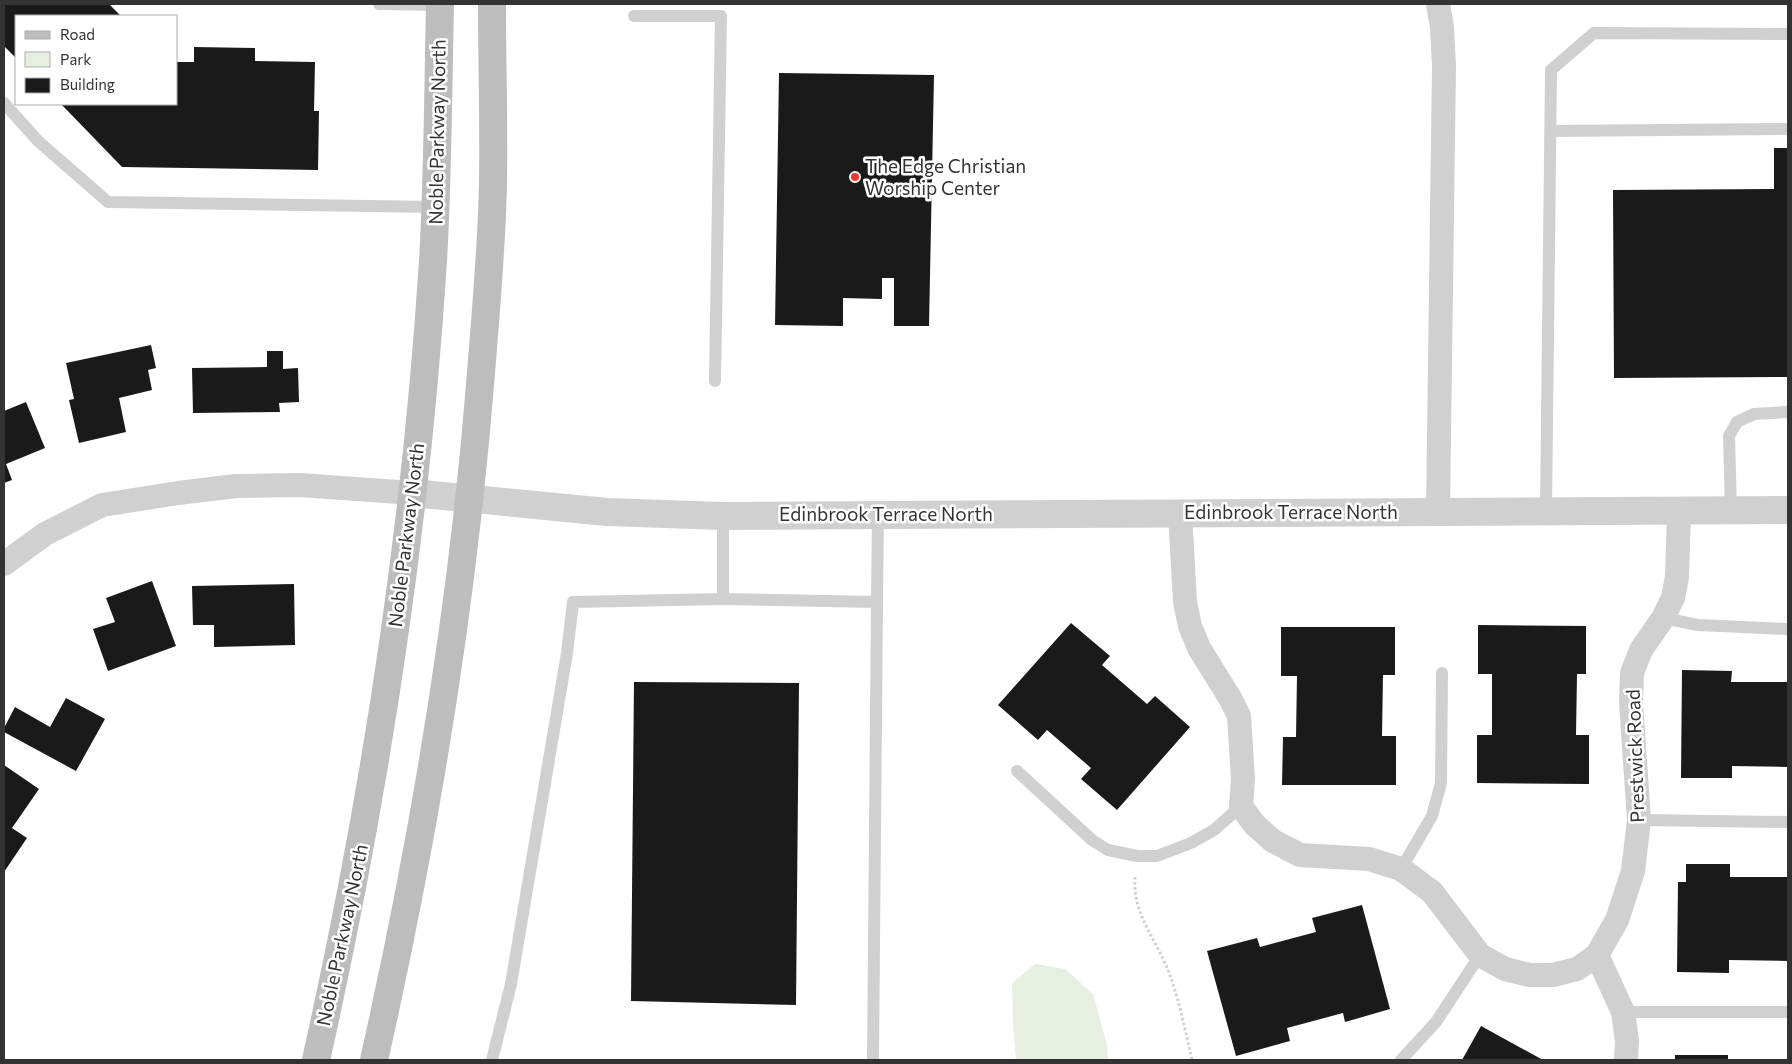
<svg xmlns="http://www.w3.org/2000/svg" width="1792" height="1064" font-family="Commissioner,sans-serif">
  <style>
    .green { fill: #e7efe1 }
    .building { fill: #1a1a1a }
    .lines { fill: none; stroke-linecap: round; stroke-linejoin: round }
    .path { stroke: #d0d0d0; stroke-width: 3; stroke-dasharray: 2.5 2.5; stroke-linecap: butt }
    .service { stroke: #d0d0d0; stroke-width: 12 }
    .minor { stroke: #d0d0d0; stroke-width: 24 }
    .tertiary { stroke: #d0d0d0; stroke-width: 28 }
    .secondary { stroke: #bdbdbd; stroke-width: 28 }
    .poi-dot { fill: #ef372f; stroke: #fff; stroke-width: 2 }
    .labels { text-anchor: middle; stroke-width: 5; stroke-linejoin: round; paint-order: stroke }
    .street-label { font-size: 19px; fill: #333; stroke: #fff }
    .poi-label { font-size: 19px; fill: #333; stroke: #fff; text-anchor: start }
  </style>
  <rect width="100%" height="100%" fill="#fff"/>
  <!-- green -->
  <path class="green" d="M 1035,964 L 1065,969 L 1093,994 L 1107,1045 L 1108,1060 L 1016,1060 L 1013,1023 L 1012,983 Z"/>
  <!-- building -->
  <g class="building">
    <path d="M 4,4 L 109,4 L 121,16 L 16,16 L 16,58 L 4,46 Z"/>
    <path d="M 194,47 L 255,48 L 255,61 L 315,62 L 314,111 L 319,111 L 318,170 L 122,167 L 61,104 L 176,104 L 176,62 L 194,62 Z"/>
    <path d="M 779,73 L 934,75 L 929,326 L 894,326 L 894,278 L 882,278 L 882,299 L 843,298 L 843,326 L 775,325 Z"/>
    <path d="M 1774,148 L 1788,148 L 1787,377 L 1614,378 L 1613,190 L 1774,189 Z"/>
    <path d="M 151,345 L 156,368 L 148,370 L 152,390 L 119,398 L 126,432 L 79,443 L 69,400 L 74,399 L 66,363 Z"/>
    <path d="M 267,351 L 283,351 L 283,369 L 298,368 L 299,402 L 279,403 L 280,412 L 193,413 L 192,368 L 267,367 Z"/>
    <path d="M 26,402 L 45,448 L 6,464 L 12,480 L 4,483 L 4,411 Z"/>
    <path d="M 152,581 L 176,646 L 108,671 L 93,629 L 115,622 L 106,598 Z"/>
    <path d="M 294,584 L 295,645 L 214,647 L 214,625 L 193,625 L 192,586 Z"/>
    <path d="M 1071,623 L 1110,656 L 1102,665 L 1147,704 L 1155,696 L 1190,727 L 1117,810 L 1081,779 L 1091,768 L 1047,730 L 1038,740 L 998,705 Z"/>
    <path d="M 1478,625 L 1586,626 L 1586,674 L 1577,674 L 1576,735 L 1589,735 L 1589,784 L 1477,783 L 1477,735 L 1492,735 L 1492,674 L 1478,674 Z"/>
    <path d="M 1281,627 L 1395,627 L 1395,675 L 1383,675 L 1382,736 L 1396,736 L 1396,785 L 1282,785 L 1283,737 L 1296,737 L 1297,676 L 1281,676 Z"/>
    <path d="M 1682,670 L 1732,671 L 1731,682 L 1788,682 L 1788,767 L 1732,766 L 1732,778 L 1681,778 Z"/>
    <path d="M 634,682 L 799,683 L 796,1005 L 631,1001 Z"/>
    <path d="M 66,698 L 105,719 L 76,771 L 4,732 L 4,728 L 15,707 L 50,727 Z"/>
    <path d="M 4,765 L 39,789 L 12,828 L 27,838 L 4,872 Z"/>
    <path d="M 1686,864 L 1730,864 L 1730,877 L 1788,877 L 1788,961 L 1729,960 L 1729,973 L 1677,972 L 1678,882 L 1686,882 Z"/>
    <path d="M 1362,905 L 1390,1009 L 1345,1022 L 1343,1013 L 1287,1028 L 1290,1041 L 1236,1056 L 1207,951 L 1257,938 L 1260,947 L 1316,932 L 1312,918 Z"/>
    <path d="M 1481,1026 L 1543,1060 L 1462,1060 Z"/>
    <rect x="1675" y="1055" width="53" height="5"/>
  </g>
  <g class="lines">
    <!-- path -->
    <path class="path" d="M 1135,877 C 1132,916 1159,942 1171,978 C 1180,1005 1186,1033 1192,1060"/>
    <!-- service -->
    <g class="service">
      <path d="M 379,4 L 440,5"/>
      <path d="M 634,16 L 721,16 L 715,381"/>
      <path d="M 4,103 L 38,141 L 108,202 L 435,207"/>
      <path d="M 1551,131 L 1788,129"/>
      <path d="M 1546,510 L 1551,70 L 1594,33 L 1788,34"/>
      <path d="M 1731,510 L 1729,436 L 1737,422 L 1754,414 L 1788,412"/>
      <path d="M 723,516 L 723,599"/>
      <path d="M 877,602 L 878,514"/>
      <path d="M 1663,618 L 1698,625 L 1788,629"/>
      <path d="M 1017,771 L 1092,840 L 1108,850 L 1137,856 L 1157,856 L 1191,843 L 1214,830 L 1241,806"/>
      <path d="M 1639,820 L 1788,822"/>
      <path d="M 1401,869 L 1432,816 L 1441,783 L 1442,673"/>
      <path d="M 1623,1012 L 1788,1012"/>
      <path d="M 492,1060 L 511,984 L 567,653 L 573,602 L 723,599 L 877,602 L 873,1060"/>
      <path d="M 1401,1060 L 1436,1022 L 1480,955"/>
    </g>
    <!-- minor -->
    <g class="minor">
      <path d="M 1438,4 L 1442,27 L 1444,66 L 1438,511"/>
      <path d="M 1180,513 L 1185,602 L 1190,626 L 1199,648 L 1230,698 L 1239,716 L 1243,779 L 1241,806 L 1254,824 L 1273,841 L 1300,855 L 1369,859 L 1401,869 L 1432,892 L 1480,955 L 1505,969 L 1530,975 L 1553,975 L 1577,969 L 1597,955"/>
      <path d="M 4,564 L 45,534 L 102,505 L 178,493 L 236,486 L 300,485 L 412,493"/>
      <path d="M 1626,1060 L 1627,1041 L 1623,1012 L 1597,955 L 1617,920 L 1633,871 L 1639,820 L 1631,703 L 1632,673 L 1641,650 L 1663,618 L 1673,598 L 1677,577 L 1679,510"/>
    </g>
    <!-- tertiary -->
    <path class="tertiary" d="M 412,493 L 607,512 L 723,516 L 1788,510"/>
    <!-- secondary -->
    <g class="secondary">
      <path d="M 316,1060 C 375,797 416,530 433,261 C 438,175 438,89 440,4"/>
      <path d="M 374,1060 C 425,834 463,605 481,373 C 486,309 492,245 493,181 C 494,122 492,63 492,4"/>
    </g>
  </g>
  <!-- markers -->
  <circle class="poi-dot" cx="855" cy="177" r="5"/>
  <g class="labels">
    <!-- street labels -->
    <g class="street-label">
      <text transform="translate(437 132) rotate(-89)" y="7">Noble Parkway North</text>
      <text x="1291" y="519">Edinbrook Terrace North</text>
      <text x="886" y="521">Edinbrook Terrace North</text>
      <text transform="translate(406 535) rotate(-83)" y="7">Noble Parkway North</text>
      <text transform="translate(1635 756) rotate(-92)" y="7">Prestwick Road</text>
      <text transform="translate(342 935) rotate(-78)" y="7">Noble Parkway North</text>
    </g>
    <!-- poi labels -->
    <g class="poi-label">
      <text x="865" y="173">The Edge Christian<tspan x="865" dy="22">Worship Center</tspan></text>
    </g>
  </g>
  <!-- border -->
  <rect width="1792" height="1064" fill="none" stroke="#333333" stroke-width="10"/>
  <!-- legend -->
  <rect x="15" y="15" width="162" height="90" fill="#ffffff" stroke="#adadad"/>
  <rect x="25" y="31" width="25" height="8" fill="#bdbdbd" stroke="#adadad"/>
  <text x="60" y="40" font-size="15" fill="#333333">Road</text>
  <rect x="25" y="52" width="25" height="15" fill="#e7efe1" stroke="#adadad"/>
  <text x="60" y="65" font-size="15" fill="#333333">Park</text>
  <rect x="25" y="78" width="25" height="15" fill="#1a1a1a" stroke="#adadad"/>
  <text x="60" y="90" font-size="15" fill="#333333">Building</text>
</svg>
